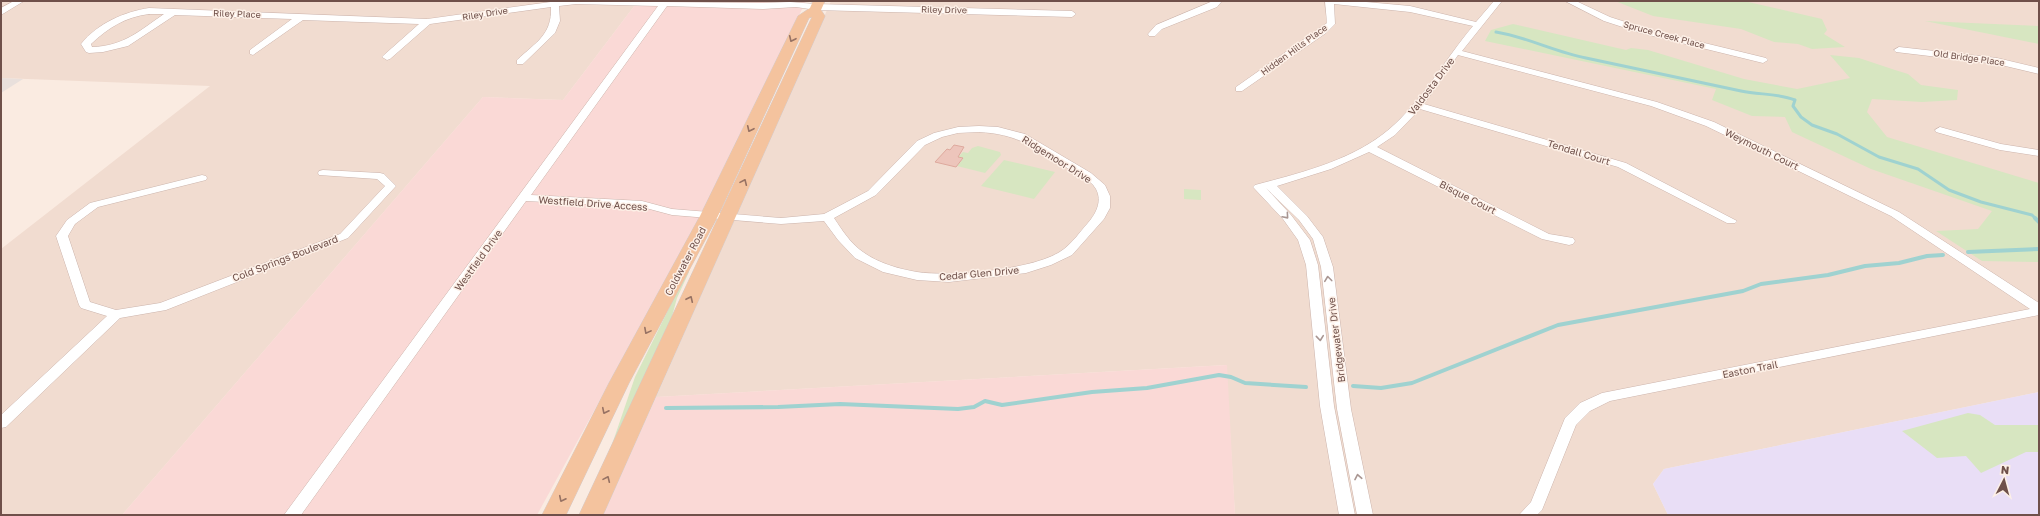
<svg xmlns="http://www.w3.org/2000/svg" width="2040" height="516" font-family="'Golos Text',sans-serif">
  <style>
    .residential { fill: #f1dcd0 }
    .commercial { fill: #fad9d6 }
    .industrial { fill: #e9e0dc }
    .education { fill: #e9def6 }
    .green { fill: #d7e6c1 }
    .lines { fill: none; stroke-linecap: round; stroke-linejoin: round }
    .stream-far1 { stroke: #9fd2d0; stroke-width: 3 }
    .stream { stroke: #9fd2d0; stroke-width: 4 }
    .building { fill: #edc5bb; stroke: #dea99d }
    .street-casing { stroke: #ccb4ac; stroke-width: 1 }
    .primary-casing { stroke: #d4cac9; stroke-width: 1 }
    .street { fill: #fff; fill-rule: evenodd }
    .primary { fill: #f4c39e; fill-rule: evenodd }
    .oneway { stroke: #977263 }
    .oneway2 { stroke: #a99692 }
    .labels { text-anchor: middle; stroke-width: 3; stroke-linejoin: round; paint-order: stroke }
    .far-street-label { font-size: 9px; fill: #6f504a; stroke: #fdf0e7 }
    .street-label { font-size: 10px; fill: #6f504a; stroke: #fdf0e7 }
  </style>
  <rect width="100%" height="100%" fill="#faebe1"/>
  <!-- residential -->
  <g class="residential">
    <path d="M 1,1 L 638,1 L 563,100 L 483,97 L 122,515 L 1,515 L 1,249 L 210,86 L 1,78 Z"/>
    <path d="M 831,1 L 2039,1 L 2039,392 L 1664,469 L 1653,484 L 1668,515 L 1235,515 L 1226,365 L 656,397 Z"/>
  </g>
  <!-- commercial -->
  <g class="commercial">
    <path d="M 638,1 L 806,1 L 696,225 L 537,515 L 122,515 L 483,97 L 563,100 Z"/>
    <path d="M 1227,365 L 1235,515 L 603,515 L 656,397 Z"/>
  </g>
  <!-- industrial -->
  <path class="industrial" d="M 1,78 L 23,79 L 1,93 Z"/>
  <!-- education -->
  <path class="education" d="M 2039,392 L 2039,515 L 1668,515 L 1653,484 L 1664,469 Z"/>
  <!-- green -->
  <g class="green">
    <path d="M 1615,1 L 1718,2 L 1744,1 L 1822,19 L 1827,30 L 1824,34 L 1845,47 L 1812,49 L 1798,44 L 1774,42 L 1741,29 L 1653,16 Z"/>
    <path d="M 1925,21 L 2039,26 L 2039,44 Z"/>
    <path d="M 1513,24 L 1626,50 L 1631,48 L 1648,50 L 1744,79 L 1797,89 L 1850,78 L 1830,55 L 1859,58 L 1895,70 L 1908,74 L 1921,85 L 1958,90 L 1957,100 L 1922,102 L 1872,99 L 1867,112 L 1887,137 L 2039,183 L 2039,262 L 1982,261 L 1936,231 L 1978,229 L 1992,211 L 1871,169 L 1792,132 L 1785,117 L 1752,116 L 1712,100 L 1716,89 L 1485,41 L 1491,30 Z"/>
    <path d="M 978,146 L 1000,152 L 1001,155 L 985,173 L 957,166 L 963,159 L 958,157 L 963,152 L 968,153 L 972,148 Z"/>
    <path d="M 1004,160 L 1055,172 L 1034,199 L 981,186 Z"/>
    <path d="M 1184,189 L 1201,190 L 1201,200 L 1184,199 Z"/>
    <path d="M 687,272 L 689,272 L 677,298 L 668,331 L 605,465 L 635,377 Z"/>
    <path d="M 1968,413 L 1980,415 L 1995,425 L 2039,425 L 2039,452 L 2026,452 L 1981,473 L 1966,456 L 1937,458 L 1902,431 Z"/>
  </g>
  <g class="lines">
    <!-- stream-far1 -->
    <path class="stream-far1" d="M 1496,32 C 1527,37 1555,52 1586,58 C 1638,69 1690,80 1741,91 C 1759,95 1778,93 1795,100 L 1793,106 L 1801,117 L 1812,125 L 1837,134 L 1879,157 L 1918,169 L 1949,190 L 1981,202 L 2032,215 L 2036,219"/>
    <!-- stream -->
    <g class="stream">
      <path d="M 2035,218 L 2039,222"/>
      <path d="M 1968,252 L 2039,249"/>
      <path d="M 1353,386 L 1381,388 L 1412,383 L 1558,325 L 1743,291 L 1761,284 L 1828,275 L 1865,266 L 1899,263 L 1927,256 L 1943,255"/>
      <path d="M 666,408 L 778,407 L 840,404 L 958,409 L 974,407 L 985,401 L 1002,405 L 1092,392 L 1147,388 L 1219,375 L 1231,377 L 1245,383 L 1306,387"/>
    </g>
  </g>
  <!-- building -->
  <path class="building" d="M 954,145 L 964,147 L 958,157 L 963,158 L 956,167 L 935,162 L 947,149 L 950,150 Z"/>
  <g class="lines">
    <!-- street casing -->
    <g class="street-casing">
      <g id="street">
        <path d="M 14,1 L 24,1 L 1,15 L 1,8 Z"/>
        <path d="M 558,1 L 763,3 L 790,2 L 816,4 L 1072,11 L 1076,14 L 1072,17 L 816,10 L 796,7 L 763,9 L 667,6 L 531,195 L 642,201 L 672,209 L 781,218 L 824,214 L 868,191 L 917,141 L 934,133 L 958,127 L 979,126 L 998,127 L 1025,134 L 1091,173 L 1105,185 L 1110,196 L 1110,208 L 1104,219 L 1072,255 L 1051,265 L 1026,273 L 949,282 L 917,280 L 883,272 L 855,258 L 838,240 L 824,221 L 781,224 L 672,215 L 642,207 L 526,201 L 301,515 L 284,515 L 658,6 L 576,4 L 559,6 L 560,21 L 555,33 L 523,64 L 517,64 L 517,60 C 536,42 552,35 551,7 L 430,24 L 390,59 L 387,60 L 382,57 L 384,55 L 419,24 L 303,20 L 253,55 L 250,54 L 250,50 L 292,19 L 175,15 L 128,46 L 103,52 L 89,53 L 86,52 L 81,44 C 98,23 124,12 149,8 L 427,19 ZM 149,14 L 164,14 C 139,31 124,46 92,47 L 91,44 C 108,28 125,17 149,14 ZM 979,132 C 1017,134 1031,146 1062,165 C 1072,171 1090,178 1096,189 C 1103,202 1095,215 1087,224 C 1080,232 1073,242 1064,249 C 1038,270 950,277 917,272 C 899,269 878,263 863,252 C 851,244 842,230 834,218 L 876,195 L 925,145 L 942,137 L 958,133 Z"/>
        <path d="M 1213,1 L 1222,1 L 1217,7 L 1162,29 L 1155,36 L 1149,36 L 1148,34 L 1156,25 Z"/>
        <path d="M 1325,1 L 1355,1 L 1410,6 L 1476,22 L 1494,1 L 1502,1 L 1462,51 L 1657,102 L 1714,122 L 1899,212 L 2039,303 L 2039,315 L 1610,401 L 1590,411 L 1576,425 L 1542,510 L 1537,515 L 1519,515 L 1531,502 L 1565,418 L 1580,403 L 1602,393 L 2030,309 L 1891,216 L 1706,126 L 1651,106 L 1458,55 L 1424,104 L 1626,163 L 1737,221 L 1735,223 L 1727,223 L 1618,167 L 1420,109 L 1395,135 L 1377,147 L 1549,234 L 1573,238 L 1575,241 L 1573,244 L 1569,245 L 1542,239 L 1369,152 L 1331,169 L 1277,186 L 1307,216 L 1323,237 L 1333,267 L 1351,409 L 1373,515 L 1357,515 L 1337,409 L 1321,267 L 1313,239 L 1299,220 L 1266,188 L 1291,215 L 1310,240 L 1318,265 L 1334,406 L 1355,515 L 1339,515 L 1320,406 L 1306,265 L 1298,240 L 1283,219 L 1253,187 L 1255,185 C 1304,172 1358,159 1395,124 C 1425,96 1446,58 1473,26 L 1410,12 L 1334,4 L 1335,24 L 1326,33 L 1242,91 L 1236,91 L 1236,87 L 1327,23 Z"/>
        <path d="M 1565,1 L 1576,1 L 1610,17 L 1647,29 L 1766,58 L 1768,60 L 1763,63 L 1641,33 L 1604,21 Z"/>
        <path d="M 1899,47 L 1997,58 L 2039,68 L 2039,74 L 1997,64 L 1896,52 L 1894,50 Z"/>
        <path d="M 1940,127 L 2001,144 L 2039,150 L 2039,156 L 2000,150 L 1936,132 L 1935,130 Z"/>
        <path d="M 323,170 L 380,173 L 384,174 L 396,186 L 348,238 L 166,310 L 120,318 L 6,427 L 1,428 L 1,415 L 107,316 L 81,308 L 79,305 L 56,236 L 67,220 L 90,203 L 202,175 L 206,176 L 207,178 L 206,180 L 98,207 L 75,224 L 68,236 L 90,302 L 116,310 L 160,303 L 340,234 L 385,186 L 377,179 L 319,175 L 318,173 L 319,171 Z"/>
      </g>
    </g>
    <!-- primary casing -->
    <g class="primary-casing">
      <path id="primary" d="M 813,1 L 825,1 L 821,10 L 825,16 L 603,515 L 579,515 L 812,17 L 809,18 L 718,216 L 629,383 L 566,515 L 542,515 L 609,383 L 700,216 L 798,16 L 810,8 Z"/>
    </g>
    <!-- street -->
    <use href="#street" class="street"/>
    <!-- primary -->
    <use href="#primary" class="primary"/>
  </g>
  <!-- one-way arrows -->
  <defs><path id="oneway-chevron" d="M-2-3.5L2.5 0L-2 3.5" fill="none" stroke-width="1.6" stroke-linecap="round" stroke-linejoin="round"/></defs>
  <g class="oneway">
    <use href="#oneway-chevron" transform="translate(792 39) rotate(115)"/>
    <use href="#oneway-chevron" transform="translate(750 129) rotate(115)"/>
    <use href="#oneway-chevron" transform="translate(744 182) rotate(-66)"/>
    <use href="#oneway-chevron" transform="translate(690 299) rotate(-65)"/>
    <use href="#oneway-chevron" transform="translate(647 331) rotate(118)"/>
    <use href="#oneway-chevron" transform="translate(605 411) rotate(116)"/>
    <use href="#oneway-chevron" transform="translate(607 479) rotate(-66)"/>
    <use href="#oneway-chevron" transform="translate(562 499) rotate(116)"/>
  </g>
  <g class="oneway2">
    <use href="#oneway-chevron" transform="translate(1286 216) rotate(49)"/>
    <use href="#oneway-chevron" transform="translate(1328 279) rotate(-97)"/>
    <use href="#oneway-chevron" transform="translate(1320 338) rotate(84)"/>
    <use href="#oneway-chevron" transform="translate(1358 477) rotate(-101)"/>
  </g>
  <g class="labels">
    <!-- far-street labels -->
    <g class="far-street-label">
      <text transform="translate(944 10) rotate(1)" y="3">Riley Drive</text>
      <text transform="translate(237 14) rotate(2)" y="3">Riley Place</text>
      <text transform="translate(485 14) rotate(-9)" y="3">Riley Drive</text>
      <text transform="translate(1664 35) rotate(15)" y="3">Spruce Creek Place</text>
      <text transform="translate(1294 50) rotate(-36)" y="3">Hidden Hills Place</text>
      <text transform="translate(1969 58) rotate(8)" y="3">Old Bridge Place</text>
    </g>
    <!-- street labels -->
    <g class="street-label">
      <text transform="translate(1431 86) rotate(-53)" y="4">Valdosta Drive</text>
      <text transform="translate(1762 149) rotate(26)" y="4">Weymouth Court</text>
      <text transform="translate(1579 152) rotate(17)" y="4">Tendall Court</text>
      <text transform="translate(1057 159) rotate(32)" y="4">Ridgemoor Drive</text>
      <text transform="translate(1468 197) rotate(27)" y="4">Bisque Court</text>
      <text transform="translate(593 203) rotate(4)" y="4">Westfield Drive Access</text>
      <text transform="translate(285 258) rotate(-21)" y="4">Cold Springs Boulevard</text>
      <text transform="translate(478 260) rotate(-54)" y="4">Westfield Drive</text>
      <text transform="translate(685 261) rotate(-62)" y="4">Coldwater Road</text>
      <text transform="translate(979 273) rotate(-5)" y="4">Cedar Glen Drive</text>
      <text transform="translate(1336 340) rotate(-97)" y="4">Bridgewater Drive</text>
      <text transform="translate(1750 369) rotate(-11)" y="4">Easton Trail</text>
    </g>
  </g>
  <!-- border -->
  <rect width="2040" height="516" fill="none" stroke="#6f504a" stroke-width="4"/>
  <!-- north arrow -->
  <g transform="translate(2004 480) rotate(6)" stroke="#fdf0e7" stroke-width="3" paint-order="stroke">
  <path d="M0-3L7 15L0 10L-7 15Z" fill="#6f504a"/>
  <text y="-6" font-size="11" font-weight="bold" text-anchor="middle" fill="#6f504a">N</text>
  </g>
</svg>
